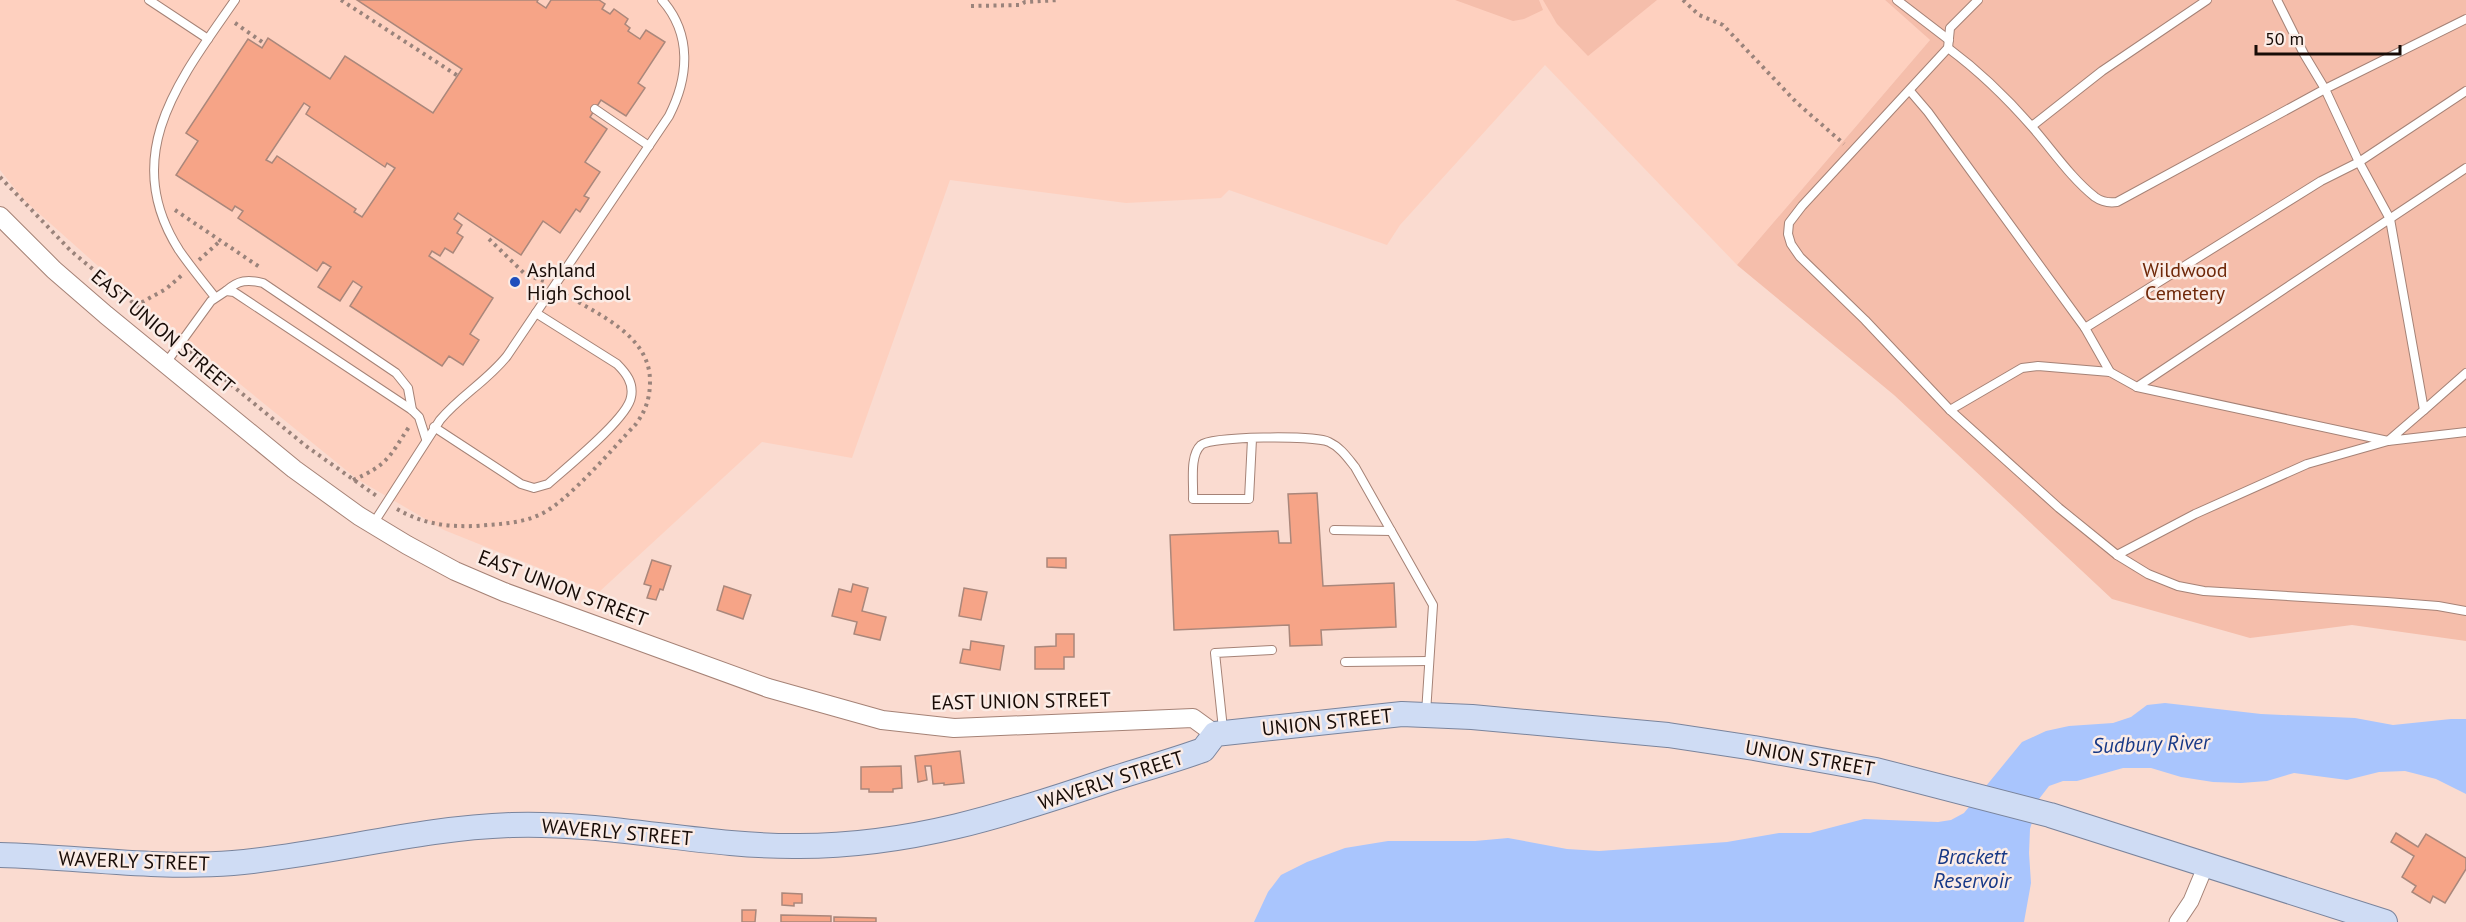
<svg xmlns="http://www.w3.org/2000/svg" width="2466" height="922" font-family="'PT Sans',sans-serif">
  <style>
    .built { fill: #fed0bf }
    .green { fill: #f5beab }
    .water { fill: #a9c5fd }
    .building { fill: #f6a487; stroke: #aa877b; stroke-width: 1.5; fill-rule: evenodd }
    .lines { fill: none; stroke-linecap: round; stroke-linejoin: round }
    .service-casing { stroke: #a58276; stroke-width: 10 }
    .minor-casing { stroke: #a58276; stroke-width: 17 }
    .tertiary-casing { stroke: #a58276; stroke-width: 20 }
    .primary-casing { stroke: #7a849c; stroke-width: 26 }
    .path { stroke: #9a837b; stroke-width: 4; stroke-dasharray: 3 4.5; stroke-linecap: butt }
    .service { stroke: #fff; stroke-width: 8 }
    .minor { stroke: #fff; stroke-width: 15 }
    .tertiary { stroke: #fff; stroke-width: 18 }
    .primary { stroke: #cfdcf4; stroke-width: 24 }
    .poi-dot { fill: #1f4ebc; stroke: #fbece6; stroke-width: 2 }
    .labels { text-anchor: middle; stroke-width: 5; stroke-linejoin: round; paint-order: stroke }
    .poi-label { font-size: 20px; fill: #180c07; stroke: #fbece6; text-anchor: start }
    .park-label { font-size: 20px; fill: #6f2809; stroke: #fbece6 }
    .street-label { font-size: 20px; fill: #180c07; stroke: #fbece6 }
    .water-label { font-size: 21px; font-style: italic; fill: #173886; stroke: #fbece6 }
  </style>
  <rect width="100%" height="100%" fill="#fadbd0"/>
  <!-- built -->
  <path class="built" d="M 0,0 L 1885,0 L 1930,40 L 1737,265 L 1545,65 L 1400,225 L 1387,245 L 1229,190 L 1221,198 L 1126,203 L 950,180 L 852,458 L 762,442 L 599,592 L 444,530 L 357,479 L 134,298 L 24,200 L 0,170 Z"/>
  <!-- green -->
  <g class="green">
    <path d="M 1455,0 L 1539,0 L 1543,10 L 1524,19 L 1513,21 Z"/>
    <path d="M 1543,0 L 1657,0 L 1588,56 L 1557,24 Z"/>
    <path d="M 1885,0 L 2466,0 L 2466,641 L 2352,625 L 2250,638 L 2112,599 L 1894,395 L 1737,265 L 1930,40 Z"/>
  </g>
  <!-- water -->
  <path class="water" d="M 2165,703 L 2261,714 L 2355,718 L 2393,725 L 2451,719 L 2466,719 L 2466,794 L 2436,779 L 2405,771 L 2379,772 L 2347,780 L 2294,773 L 2267,781 L 2241,783 L 2213,782 L 2181,777 L 2151,768 L 2123,768 L 2077,781 L 2063,781 L 2049,786 L 2039,799 L 2030,829 L 2029,853 L 2031,883 L 2024,922 L 1254,922 L 1268,892 L 1281,875 L 1307,862 L 1345,848 L 1388,841 L 1475,841 L 1508,838 L 1567,849 L 1599,851 L 1727,842 L 1779,833 L 1810,833 L 1864,819 L 1938,822 L 1951,820 L 1964,813 L 2022,742 L 2046,731 L 2069,726 L 2113,723 L 2131,717 L 2147,705 Z"/>
  <!-- building -->
  <g class="building">
    <path d="M 357,0 L 538,0 L 537,2 L 546,8 L 551,0 L 599,0 L 605,4 L 602,9 L 610,14 L 614,9 L 628,19 L 625,24 L 630,28 L 628,31 L 640,39 L 646,30 L 665,42 L 638,83 L 645,88 L 626,116 L 601,100 L 590,117 L 607,129 L 585,162 L 600,172 L 584,196 L 589,198 L 580,212 L 576,209 L 560,233 L 543,221 L 521,255 L 458,213 L 454,219 L 462,225 L 457,233 L 463,237 L 453,253 L 445,248 L 440,256 L 432,251 L 429,256 L 493,298 L 470,334 L 479,340 L 463,365 L 449,356 L 442,366 L 350,306 L 362,287 L 353,281 L 340,301 L 318,287 L 331,267 L 323,262 L 317,271 L 238,218 L 243,211 L 235,206 L 232,211 L 176,175 L 198,141 L 186,133 L 248,39 L 262,48 L 268,38 L 330,79 L 345,56 L 433,113 L 462,69 ZM 304,103 L 310,107 L 306,114 L 385,167 L 387,163 L 395,168 L 362,217 L 354,212 L 356,209 L 277,156 L 272,163 L 266,160 Z"/>
    <path d="M 1317,493 L 1323,586 L 1394,583 L 1396,627 L 1321,630 L 1322,645 L 1290,646 L 1289,625 L 1174,630 L 1170,535 L 1278,531 L 1279,543 L 1291,543 L 1288,494 Z"/>
    <path d="M 1047,558 L 1066,558 L 1066,568 L 1047,567 Z"/>
    <path d="M 652,560 L 671,566 L 663,590 L 660,589 L 656,600 L 647,598 L 651,586 L 644,584 Z"/>
    <path d="M 853,584 L 868,588 L 862,611 L 886,617 L 880,640 L 854,634 L 857,622 L 832,616 L 839,589 L 851,592 Z"/>
    <path d="M 724,586 L 751,595 L 743,619 L 717,610 Z"/>
    <path d="M 964,588 L 987,592 L 981,620 L 959,616 Z"/>
    <path d="M 1056,634 L 1074,634 L 1074,657 L 1064,657 L 1064,669 L 1035,669 L 1035,647 L 1056,646 Z"/>
    <path d="M 971,641 L 1004,646 L 1000,670 L 960,663 L 963,649 L 970,650 Z"/>
    <path d="M 960,751 L 964,783 L 944,785 L 944,783 L 933,784 L 931,766 L 925,766 L 927,780 L 918,782 L 915,756 Z"/>
    <path d="M 901,766 L 902,788 L 893,789 L 893,792 L 869,792 L 869,789 L 861,789 L 861,767 Z"/>
    <path d="M 2396,833 L 2418,847 L 2426,834 L 2466,858 L 2466,869 L 2445,903 L 2433,896 L 2430,903 L 2412,892 L 2416,886 L 2402,877 L 2414,856 L 2391,842 Z"/>
    <path d="M 782,893 L 802,894 L 802,903 L 794,903 L 794,906 L 782,905 Z"/>
    <path d="M 742,910 L 756,910 L 755,922 L 742,922 Z"/>
    <path d="M 781,915 L 831,916 L 831,922 L 781,922 Z"/>
    <path d="M 834,917 L 876,918 L 876,922 L 834,922 Z"/>
  </g>
  <g class="lines">
    <!-- service casing -->
    <g class="service-casing">
      <g id="service">
        <path d="M 149,0 L 208,39"/>
        <path d="M 1897,0 L 1949,40"/>
        <path d="M 1978,0 L 1950,28 L 1948,48 L 1802,206 L 1789,223 L 1788,234 L 1791,244 L 1800,257 L 1865,320 L 1950,410 L 2059,508 L 2117,555 L 2148,574 L 2178,586 L 2204,591 L 2387,602 L 2438,606 L 2466,611"/>
        <path d="M 2466,19 L 2325,89 L 2359,162 L 2390,219 L 2424,410 L 2466,373"/>
        <path d="M 1948,48 C 1979,71 2007,98 2033,128 C 2053,151 2071,178 2095,197 C 2102,202 2110,203 2117,202 L 2325,89 L 2304,54 L 2277,0"/>
        <path d="M 1910,91 L 1928,112 L 2085,328 L 2110,372"/>
        <path d="M 595,109 L 649,146"/>
        <path d="M 2032,126 L 2102,71 L 2207,0"/>
        <path d="M 226,291 C 238,280 248,279 263,283 L 396,373 L 408,388 L 412,410"/>
        <path d="M 215,297 C 203,282 190,266 179,250 C 118,154 181,78 235,0"/>
        <path d="M 2085,328 L 2321,181 L 2359,162 L 2466,91"/>
        <path d="M 166,363 L 211,301 L 226,291 L 234,292 L 412,410 L 419,417 L 426,439"/>
        <path d="M 1950,410 L 2022,368 L 2038,366 L 2110,372 L 2137,387 L 2466,168"/>
        <path d="M 2424,410 L 2388,441 L 2466,432"/>
        <path d="M 434,427 L 521,484 L 534,488 L 548,484 C 567,467 628,418 631,397 C 634,383 626,373 617,364 L 536,313"/>
        <path d="M 1252,439 L 1249,499 L 1193,499 C 1194,484 1189,456 1201,445 C 1212,436 1314,435 1329,442 C 1340,447 1347,457 1355,467 L 1433,605 L 1426,713"/>
        <path d="M 373,524 L 440,420 C 461,395 486,382 507,356 L 669,116 C 689,77 692,34 662,0"/>
        <path d="M 1334,530 L 1391,531"/>
        <path d="M 2117,555 L 2195,514 L 2307,464 L 2388,441 L 2137,387"/>
        <path d="M 1345,662 L 1429,661"/>
        <path d="M 1223,729 L 1215,653 L 1272,650"/>
      </g>
    </g>
    <!-- minor casing -->
    <g class="minor-casing">
      <path id="minor" d="M 2177,922 L 2191,901 L 2206,865"/>
    </g>
    <!-- tertiary casing -->
    <g class="tertiary-casing">
      <path id="tertiary" d="M 0,216 L 54,270 L 106,315 L 294,469 L 359,516 L 407,545 L 455,571 L 504,592 L 768,688 L 882,720 L 954,728 L 1193,718 L 1215,734"/>
    </g>
    <!-- primary casing -->
    <g class="primary-casing">
      <path id="primary" d="M 0,855 C 78,857 155,869 233,863 C 326,855 418,828 512,825 C 609,822 704,847 799,846 C 910,846 1006,815 1109,780 C 1140,770 1172,761 1203,750 L 1215,734 L 1402,714 L 1472,717 L 1668,735 L 1754,748 L 1876,770 L 2050,815 L 2385,922"/>
    </g>
    <!-- path -->
    <g class="path">
      <path d="M 341,0 L 458,76"/>
      <path d="M 1683,0 L 1699,15 L 1723,25 L 1797,103 L 1844,144"/>
      <path d="M 971,6 L 1020,5 L 1025,2 L 1059,0"/>
      <path d="M 235,23 L 265,44"/>
      <path d="M 0,177 L 71,251 L 173,336"/>
      <path d="M 175,210 L 261,268"/>
      <path d="M 489,239 L 526,275 L 544,281"/>
      <path d="M 199,260 L 220,241"/>
      <path d="M 135,306 L 166,289 L 182,275"/>
      <path d="M 190,351 L 306,446 L 378,497"/>
      <path d="M 353,480 C 388,465 389,457 409,427"/>
      <path d="M 397,509 C 423,524 447,527 476,526 C 498,524 519,524 539,515 C 566,504 614,447 636,424 C 646,410 650,398 650,381 C 650,335 597,314 563,293"/>
    </g>
    <!-- service -->
    <use href="#service" class="service"/>
    <!-- minor -->
    <use href="#minor" class="minor"/>
    <!-- tertiary -->
    <use href="#tertiary" class="tertiary"/>
    <!-- primary -->
    <use href="#primary" class="primary"/>
  </g>
  <!-- markers -->
  <circle class="poi-dot" cx="515" cy="282" r="6"/>
  <g class="labels">
    <!-- poi labels -->
    <g class="poi-label">
      <text x="527" y="277">Ashland<tspan x="527" dy="23">High School</tspan></text>
    </g>
    <!-- park labels -->
    <g class="park-label">
      <text x="2185" y="277">Wildwood<tspan x="2185" dy="23">Cemetery</tspan></text>
    </g>
    <!-- street labels -->
    <g class="street-label">
      <text transform="translate(163 331) rotate(40)" y="7">EAST UNION STREET</text>
      <text transform="translate(563 588) rotate(21)" y="7">EAST UNION STREET</text>
      <text transform="translate(1021 701) rotate(-1)" y="7">EAST UNION STREET</text>
      <text transform="translate(1327 722) rotate(-6)" y="7">UNION STREET</text>
      <text transform="translate(1810 758) rotate(10)" y="7">UNION STREET</text>
      <text transform="translate(1111 780) rotate(-18)" y="7">WAVERLY STREET</text>
      <text transform="translate(617 832) rotate(5)" y="7">WAVERLY STREET</text>
      <text transform="translate(134 861) rotate(2)" y="7">WAVERLY STREET</text>
    </g>
    <!-- water labels -->
    <g class="water-label">
      <text transform="translate(2151 744) rotate(-2)" y="7">Sudbury River</text>
      <text x="1972" y="864">Brackett<tspan x="1972" dy="24">Reservoir</tspan></text>
    </g>
  </g>
  <!-- scale -->
  <path d="M2256 45v9h144v-9" fill="none" stroke="#180c07" stroke-width="3"/>
  <text x="2265" y="45" font-size="18" fill="#180c07" stroke="#fbece6" stroke-width="4.5" paint-order="stroke">50 m</text>
</svg>
